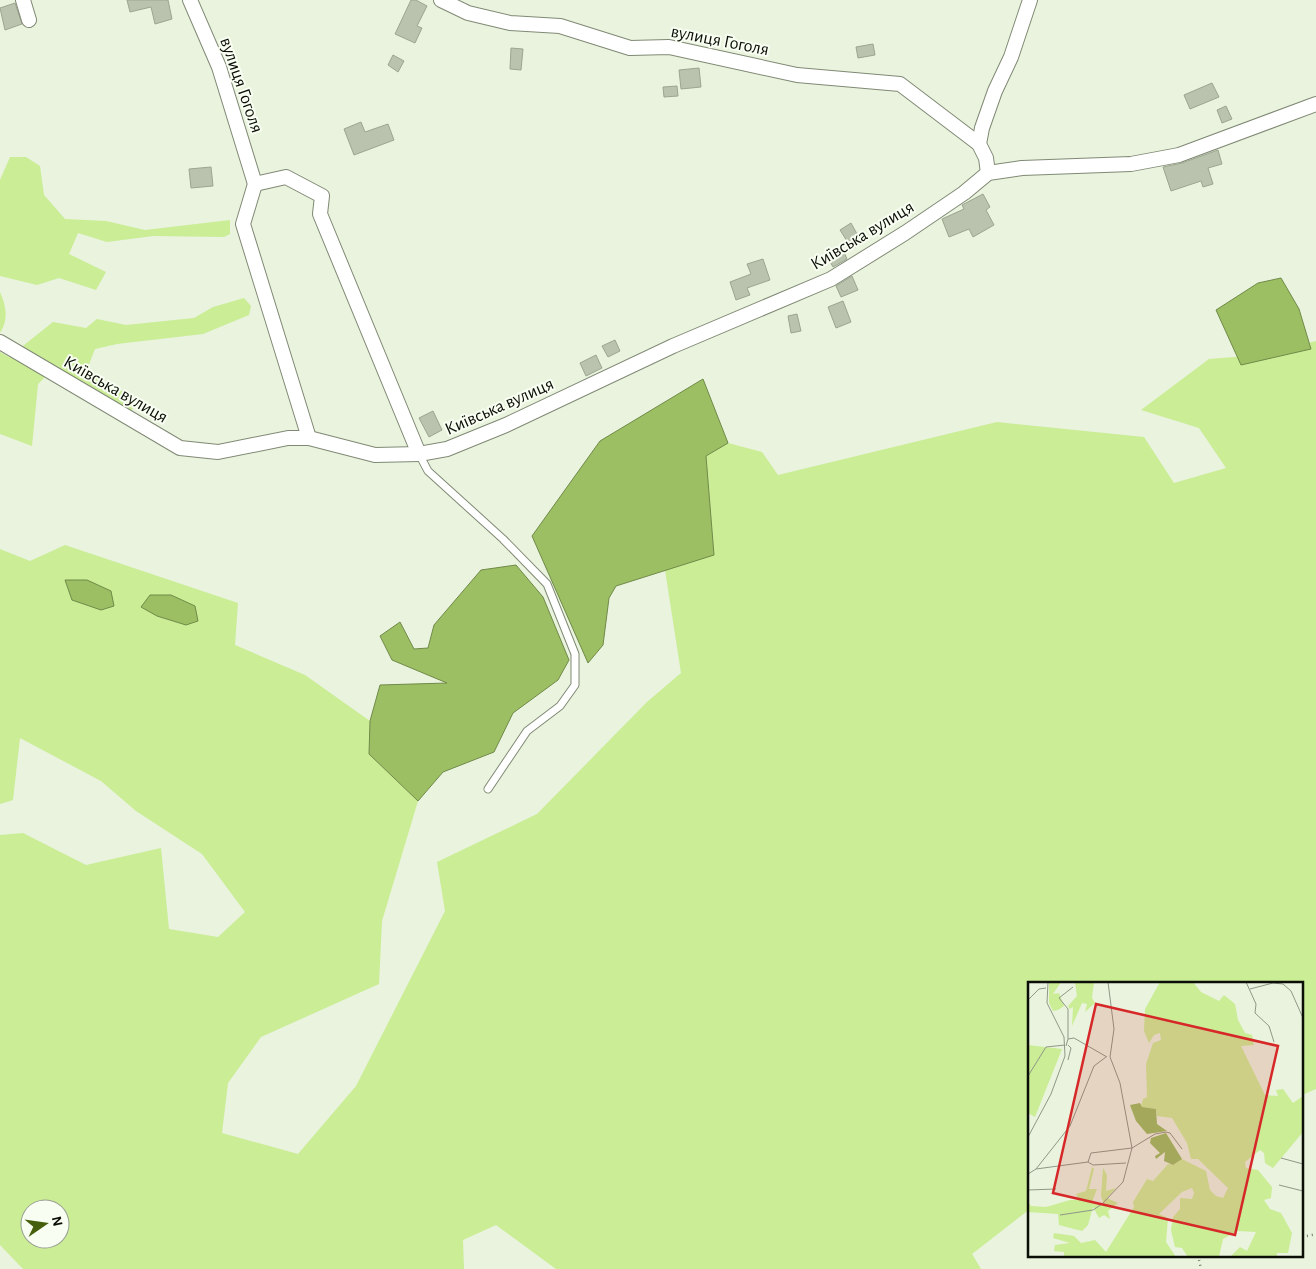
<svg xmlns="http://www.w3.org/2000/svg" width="1316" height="1269" font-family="'Alegreya Sans',sans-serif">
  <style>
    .green { fill: #caed96; fill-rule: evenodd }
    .water { fill: #9cbf64; stroke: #708a48 }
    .building { fill: #bac3ae; stroke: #9ca590 }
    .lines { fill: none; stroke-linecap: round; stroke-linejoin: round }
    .service-casing { stroke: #808975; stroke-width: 9 }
    .minor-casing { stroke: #808975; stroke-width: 16 }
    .path { stroke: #757b6d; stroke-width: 2.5; stroke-dasharray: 1 4; stroke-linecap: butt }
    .service { stroke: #fff; stroke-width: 7 }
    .minor { stroke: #fff; stroke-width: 14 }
    .labels { text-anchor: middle; stroke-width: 4; stroke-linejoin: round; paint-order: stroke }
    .street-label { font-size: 18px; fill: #0b0e07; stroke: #f8fef1 }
    .inset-road { fill: none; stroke: #909787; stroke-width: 1 }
    .view { fill: #d62828; fill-opacity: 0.15; stroke: #d62828; stroke-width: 2.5 }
    .inset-edge { fill: none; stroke: #0b0e07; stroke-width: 2.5 }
  </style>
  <rect width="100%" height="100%" fill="#e9f3dd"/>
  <!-- green -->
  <g class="green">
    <path d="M 10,157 L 26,157 L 40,166 L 44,195 L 65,219 L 106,221 L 145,230 L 230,220 L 230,234 L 224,237 L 153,236 L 107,242 L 78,233 L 69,254 L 106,272 L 96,290 L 59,278 L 37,285 L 0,276 L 0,180 Z"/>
    <path d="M 0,292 C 6,306 9,319 0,333 Z"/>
    <path d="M 244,298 L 251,306 L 249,315 L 203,334 L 117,344 L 95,349 L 88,367 L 99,380 L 139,399 L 131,411 L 53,369 L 38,384 L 32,446 L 0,434 L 0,352 L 9,357 L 53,322 L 86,328 L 97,319 L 126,325 L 194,318 L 213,307 Z"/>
    <path d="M 1316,341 L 1316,1089 L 1302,1095 L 1302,983 L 1030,983 L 1030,1209 L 972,1254 L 981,1269 L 556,1269 L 496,1225 L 463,1240 L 464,1269 L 23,1269 L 0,1245 L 0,835 L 23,833 L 86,865 L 161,848 L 169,929 L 218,937 L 245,912 L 202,854 L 136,811 L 101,781 L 20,738 L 13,800 L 0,804 L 0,549 L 30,561 L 65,545 L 238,603 L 235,645 L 305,675 L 370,721 L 369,754 L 418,801 L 382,921 L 379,984 L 261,1037 L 228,1083 L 222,1133 L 298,1154 L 356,1086 L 445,911 L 437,862 L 537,814 L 647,702 L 681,673 L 665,570 L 714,554 L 706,456 L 728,443 L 762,452 L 778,475 L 997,422 L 1144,437 L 1174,483 L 1226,468 L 1199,428 L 1141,410 L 1209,359 L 1259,355 ZM 30,1209 L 60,1209 L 60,1239 L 30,1239 Z"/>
  </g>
  <!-- water -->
  <g class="water">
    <path d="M 1281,278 L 1299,309 L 1311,349 L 1241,365 L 1216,310 L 1258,283 Z"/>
    <path d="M 703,379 L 728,443 L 706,456 L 714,555 L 616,586 L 609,598 L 603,645 L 588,663 L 532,536 L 600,441 Z"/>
    <path d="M 516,565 L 543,597 L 569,660 L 558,680 L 513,713 L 494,752 L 443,772 L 418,801 L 369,754 L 370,721 L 380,685 L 447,683 L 392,660 L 380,636 L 400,622 L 414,649 L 428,648 L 434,625 L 481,570 Z"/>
    <path d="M 65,580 L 87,580 L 111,591 L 114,606 L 101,610 L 72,600 Z"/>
    <path d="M 150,595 L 171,595 L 195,606 L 198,621 L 186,625 L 157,616 L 141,607 Z"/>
  </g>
  <!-- building -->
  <g class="building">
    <path d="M 127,0 L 168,0 L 172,19 L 155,24 L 151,7 L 130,12 Z"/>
    <path d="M 411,0 L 416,0 L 427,6 L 417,26 L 422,28 L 415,43 L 395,34 Z"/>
    <path d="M 15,3 L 22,24 L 5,30 L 0,8 Z"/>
    <path d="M 873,44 L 875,55 L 858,58 L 856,47 Z"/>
    <path d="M 511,48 L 523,49 L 521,70 L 510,69 Z"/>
    <path d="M 393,55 L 404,61 L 398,72 L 388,65 Z"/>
    <path d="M 699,68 L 701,87 L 681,89 L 679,70 Z"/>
    <path d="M 1212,83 L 1219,97 L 1190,109 L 1184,95 Z"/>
    <path d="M 677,86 L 678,96 L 664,97 L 663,87 Z"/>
    <path d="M 1226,106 L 1232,119 L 1222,123 L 1217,110 Z"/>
    <path d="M 361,122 L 365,132 L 388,124 L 394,140 L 354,155 L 344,129 Z"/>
    <path d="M 1218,150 L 1222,164 L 1208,168 L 1213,184 L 1203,187 L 1201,181 L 1171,191 L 1163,167 L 1182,163 Z"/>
    <path d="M 211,167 L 213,186 L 191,188 L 189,169 Z"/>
    <path d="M 983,194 L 990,207 L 986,210 L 994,225 L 973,237 L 969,229 L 949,237 L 942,219 L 964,209 L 962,205 Z"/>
    <path d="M 851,223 L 862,243 L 852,249 L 840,230 Z"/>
    <path d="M 844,252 L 847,259 L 833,267 L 829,260 Z"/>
    <path d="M 763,259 L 770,280 L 747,288 L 750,295 L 736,300 L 730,282 L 751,274 L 747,264 Z"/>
    <path d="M 852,276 L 858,290 L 841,297 L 836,286 Z"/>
    <path d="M 843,301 L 851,322 L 836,328 L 828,307 Z"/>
    <path d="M 797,314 L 801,331 L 791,333 L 788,316 Z"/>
    <path d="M 615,340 L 620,351 L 608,357 L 602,346 Z"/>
    <path d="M 596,355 L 602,368 L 586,376 L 580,363 Z"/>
    <path d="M 433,411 L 442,430 L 429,437 L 419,418 Z"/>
  </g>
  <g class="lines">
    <!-- service casing -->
    <g class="service-casing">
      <path id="service" d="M 419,454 L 428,471 L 503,539 L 547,584 L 575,654 L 575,685 L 560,706 L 527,731 L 488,789"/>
    </g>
    <!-- minor casing -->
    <g class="minor-casing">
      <g id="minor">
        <path d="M 23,0 L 29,20"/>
        <path d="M 190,0 L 219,67 L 255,184"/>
        <path d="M 441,0 L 468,13 L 510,23 L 560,26 L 630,48 L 669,47 L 797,75 L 900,84 L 979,144"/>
        <path d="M 988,173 L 986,158 L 979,144 L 982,128 L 995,91 L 1011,57 L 1030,0"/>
        <path d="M 255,184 L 286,177 L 322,196 L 320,214 L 419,454"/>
        <path d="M 255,184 L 243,224 L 309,438"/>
        <path d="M 0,342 L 180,448 L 218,452 L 288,438 L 309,438 L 375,455 L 419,454 L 447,449 L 506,425 L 673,346 L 831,279 L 905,233 L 964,193 L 988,173 L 1022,168 L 1131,164 L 1179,155 L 1316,104"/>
      </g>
    </g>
    <!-- path -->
    <g class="path">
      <path d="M 1302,1237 L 1316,1234"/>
      <path d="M 1198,1255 L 1201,1269"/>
    </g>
    <!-- service -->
    <use href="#service" class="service"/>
    <!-- minor -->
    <use href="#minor" class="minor"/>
  </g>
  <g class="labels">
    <!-- street labels -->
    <g class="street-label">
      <text transform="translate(720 40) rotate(11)" y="6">вулиця Гоголя</text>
      <text transform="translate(242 85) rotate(71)" y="6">вулиця Гоголя</text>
      <text transform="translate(862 235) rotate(-31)" y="6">Київська вулиця</text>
      <text transform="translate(116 389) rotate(30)" y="6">Київська вулиця</text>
      <text transform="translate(499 406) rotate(-24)" y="6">Київська вулиця</text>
    </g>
  </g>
  <!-- overview -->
  <g transform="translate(1028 982)">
    <rect width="275" height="275" fill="#e9f3dd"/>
    <path d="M 21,0 L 33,0 L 25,12 L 31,11 L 36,24 L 30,28 L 25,29 L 21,21 ZM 47,0 L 66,0 L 64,16 L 67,21 L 57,30 L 59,22 L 54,21 L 44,44 L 45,25 L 42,27 L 40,24 L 49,14 ZM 132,0 L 165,0 L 173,10 L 191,19 L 196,13 L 207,22 L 210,38 L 217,51 L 224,53 L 226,63 L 213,64 L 237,113 L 250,114 L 248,108 L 255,107 L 265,121 L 275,114 L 275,150 L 245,186 L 237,181 L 236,171 L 232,168 L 217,180 L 218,186 L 230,188 L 244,205 L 243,216 L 236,218 L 242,227 L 253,231 L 264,251 L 260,271 L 249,271 L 249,275 L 202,275 L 212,265 L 219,269 L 228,250 L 209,249 L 195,257 L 191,275 L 160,275 L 154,266 L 147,265 L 143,248 L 145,235 L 152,227 L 152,216 L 164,217 L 166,211 L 164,206 L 154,210 L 131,232 L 140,236 L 138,260 L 148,275 L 31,275 L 36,274 L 36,270 L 26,269 L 27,263 L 42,261 L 25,256 L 26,251 L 46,254 L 53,261 L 67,258 L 78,270 L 106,225 L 105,220 L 119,197 L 125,199 L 140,182 L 145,183 L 154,177 L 178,189 L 182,208 L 188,214 L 195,216 L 200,206 L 170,177 L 163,177 L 159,161 L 144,136 L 129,134 L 128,127 L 113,125 L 115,117 L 119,115 L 118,82 L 125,61 L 133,58 L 132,51 L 126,53 L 121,61 L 116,49 L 117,27 ZM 0,63 L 34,67 L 7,135 L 0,131 ZM 64,185 L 66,187 L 61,207 L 69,207 L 64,220 L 76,222 L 73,214 L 75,186 L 79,193 L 78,209 L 88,206 L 79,216 L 90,221 L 80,229 L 82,237 L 76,233 L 71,236 L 65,225 L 60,243 L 54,249 L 31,243 L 30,232 L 0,230 L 0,220 L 3,224 L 18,225 L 42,218 L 51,218 L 48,212 L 58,209 Z" fill="#caed96"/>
    <path d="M 112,121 L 114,125 L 128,127 L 129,142 L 139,149 L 119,152 L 108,139 L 102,123 ZM 138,151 L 154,177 L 145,183 L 136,179 L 137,170 L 128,177 L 127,174 L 132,171 L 122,161 L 123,156 Z" fill="#9cbf64"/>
    <path class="inset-road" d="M 218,0 L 228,22 L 227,31 L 241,44 L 246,60M 222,7 L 245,1 L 255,2 L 263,9 L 275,36M 0,18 L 11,7 L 18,6M 40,57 L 40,27 L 31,16 L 45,5M 40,63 L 43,66 L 40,78M 38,64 L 40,57 L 46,56 L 79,75M 0,94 L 18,65 L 37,63M 0,155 L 23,112 L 37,74 L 36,55 L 19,21 L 20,0M 253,176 L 275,182M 60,180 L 63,171 L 104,166 L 127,152 L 138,150 L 142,151 L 154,167M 8,187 L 60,180 L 65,183 L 98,181M 0,192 L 8,187 L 42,144 L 66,84 L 78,75M 251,203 L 275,209M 0,208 L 28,207M 32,233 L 65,228 L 74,222 L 95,200 L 104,166 L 92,101 L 82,75 L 86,47 L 80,0"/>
    <path class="view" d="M 68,22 L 250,64 L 207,253 L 25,211 Z"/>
    <rect width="275" height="275" class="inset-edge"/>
  </g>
  <!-- north arrow -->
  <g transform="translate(45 1224) rotate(77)"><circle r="24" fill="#f8fef1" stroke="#999e93"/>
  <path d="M0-4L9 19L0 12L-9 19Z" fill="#465f0d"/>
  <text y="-8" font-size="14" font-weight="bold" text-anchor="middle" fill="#0b0e07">N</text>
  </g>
</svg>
